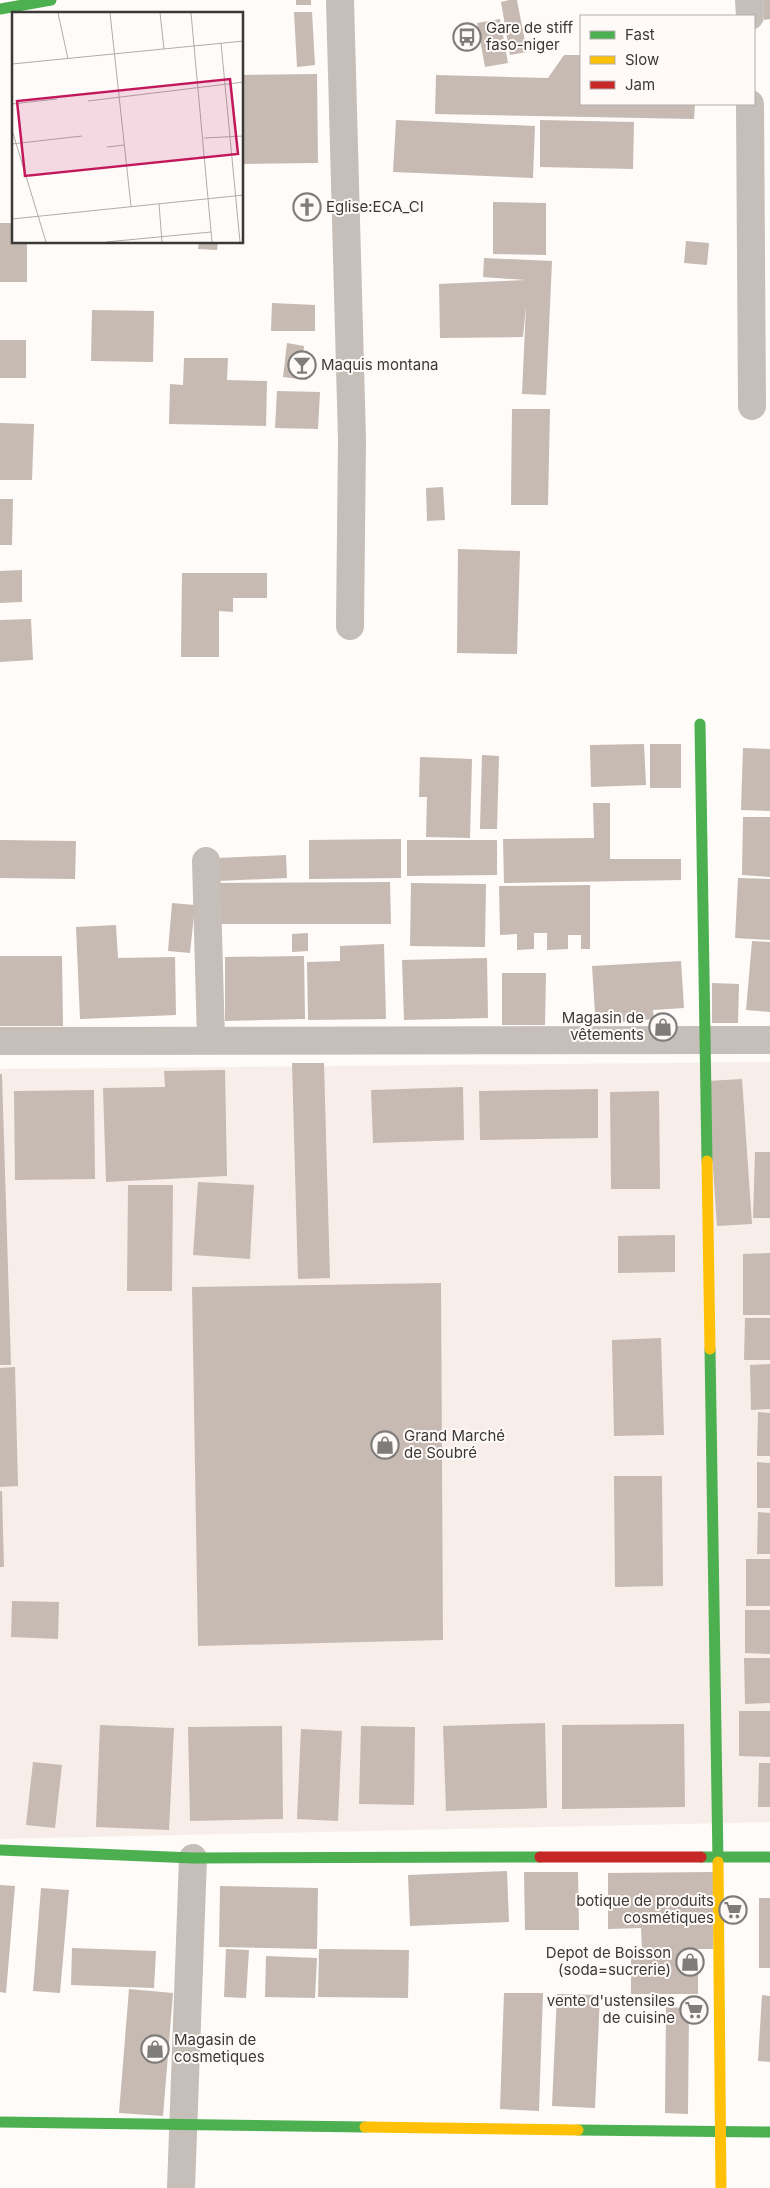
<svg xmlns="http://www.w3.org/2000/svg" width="770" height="2188" font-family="Inter,sans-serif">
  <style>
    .built { fill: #f8eee9 }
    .building { fill: #c6bab3 }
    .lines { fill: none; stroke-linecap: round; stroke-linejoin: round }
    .street { stroke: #c5beb9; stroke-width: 28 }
    .fast { stroke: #4caf50; stroke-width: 11 }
    .slow { stroke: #ffc107; stroke-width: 11 }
    .jam { stroke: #c62828; stroke-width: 11 }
    .labels { text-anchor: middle; stroke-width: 4; stroke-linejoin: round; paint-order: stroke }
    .poi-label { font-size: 15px; fill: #3b3937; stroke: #fffaf8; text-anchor: start }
    .inset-road { fill: none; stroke: #b0adab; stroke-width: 1 }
    .view { fill: #c2185b; fill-opacity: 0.15; stroke: #c2185b; stroke-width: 2.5 }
    .inset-edge { fill: none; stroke: #3b3937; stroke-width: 2.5 }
  </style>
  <rect width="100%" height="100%" fill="#fefbf9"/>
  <!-- built -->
  <path class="built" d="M 770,1062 L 770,1822 L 0,1839 L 0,1069 Z"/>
  <!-- building -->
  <g class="building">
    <rect x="296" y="0" width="15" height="5"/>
    <path d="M 509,0 L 517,0 L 527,52 L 510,55 L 501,2 Z"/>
    <path d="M 763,0 L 770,0 L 770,19 L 764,20 Z"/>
    <path d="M 294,12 L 312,12 L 315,65 L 297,67 Z"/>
    <path d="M 500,19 L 508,63 L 485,67 L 477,23 Z"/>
    <path d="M 564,55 L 581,55 L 581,104 L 695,104 L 694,119 L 435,114 L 436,75 L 548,78 Z"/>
    <path d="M 317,74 L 318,163 L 242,164 L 242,75 Z"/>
    <path d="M 396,120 L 535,126 L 533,178 L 393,172 Z"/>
    <path d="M 540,120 L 634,122 L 633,169 L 540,167 Z"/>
    <path d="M 493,202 L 546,203 L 546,255 L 493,254 Z"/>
    <path d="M 0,223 L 14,223 L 14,242 L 27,242 L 27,282 L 0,282 Z"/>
    <path d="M 686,241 L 709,243 L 707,265 L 684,263 Z"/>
    <path d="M 199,242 L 218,242 L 217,250 L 198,249 Z"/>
    <path d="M 484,258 L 552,261 L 546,395 L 522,394 L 526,306 L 523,337 L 440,338 L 439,284 L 526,280 L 483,277 Z"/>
    <path d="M 272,303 L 315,305 L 315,331 L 271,331 Z"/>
    <path d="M 92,310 L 154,311 L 153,362 L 91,361 Z"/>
    <rect x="0" y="340" width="26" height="38"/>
    <path d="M 287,343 L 304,346 L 303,356 L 310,356 L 307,380 L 283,377 Z"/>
    <path d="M 184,358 L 228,358 L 227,380 L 267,381 L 266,426 L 169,424 L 170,384 L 183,385 Z"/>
    <path d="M 277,391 L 320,392 L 318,429 L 275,428 Z"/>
    <path d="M 512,409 L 550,409 L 548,505 L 511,505 Z"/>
    <path d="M 0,423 L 34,424 L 32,480 L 0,480 Z"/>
    <path d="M 443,487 L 445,520 L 427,521 L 426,488 Z"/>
    <path d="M 0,499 L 13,499 L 12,545 L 0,545 Z"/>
    <path d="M 458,549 L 520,551 L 517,654 L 457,653 Z"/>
    <path d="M 22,570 L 22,602 L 0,603 L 0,571 Z"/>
    <path d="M 182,573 L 267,573 L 267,598 L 233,598 L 233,612 L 219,611 L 219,657 L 181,657 Z"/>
    <path d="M 31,619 L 33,660 L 0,662 L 0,620 Z"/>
    <path d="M 644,744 L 646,785 L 591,787 L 590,745 Z"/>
    <rect x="650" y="744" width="31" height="44"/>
    <path d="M 743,748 L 770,749 L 770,811 L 741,810 Z"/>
    <path d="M 482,755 L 499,756 L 497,829 L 480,829 Z"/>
    <path d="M 420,757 L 472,759 L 470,838 L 426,837 L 427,797 L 419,797 Z"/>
    <path d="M 593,803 L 610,803 L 610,859 L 681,859 L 681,880 L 504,883 L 503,839 L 594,838 Z"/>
    <path d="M 743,817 L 770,817 L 770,877 L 742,875 Z"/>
    <path d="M 401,839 L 401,878 L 309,879 L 309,840 Z"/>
    <path d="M 0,840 L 76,841 L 75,879 L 0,878 Z"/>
    <path d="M 407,840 L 497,840 L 497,875 L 407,876 Z"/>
    <path d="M 286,855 L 287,878 L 218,881 L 217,858 Z"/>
    <path d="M 738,878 L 770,879 L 770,940 L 735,938 Z"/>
    <path d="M 390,882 L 391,924 L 213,924 L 213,883 Z"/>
    <path d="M 411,883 L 486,884 L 485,947 L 410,946 Z"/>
    <path d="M 590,885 L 590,949 L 581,949 L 581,935 L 568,935 L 568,949 L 547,950 L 547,933 L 534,933 L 534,949 L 517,950 L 517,934 L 500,935 L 499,886 Z"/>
    <path d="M 172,903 L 195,905 L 190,953 L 168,951 Z"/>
    <path d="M 116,925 L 118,958 L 175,957 L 176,1015 L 80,1019 L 76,927 Z"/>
    <path d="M 308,933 L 308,951 L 292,952 L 292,934 Z"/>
    <path d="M 752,941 L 770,942 L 770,1012 L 746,1010 Z"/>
    <path d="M 384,944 L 386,1019 L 308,1020 L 307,962 L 340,961 L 340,946 Z"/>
    <path d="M 0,956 L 62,956 L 63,1026 L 0,1026 Z"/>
    <path d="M 304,956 L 305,1019 L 225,1021 L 225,957 Z"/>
    <path d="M 487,958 L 488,1018 L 404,1020 L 402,960 Z"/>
    <path d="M 681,961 L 684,1008 L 653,1010 L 654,1019 L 621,1022 L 620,1012 L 595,1013 L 592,966 Z"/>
    <path d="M 502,973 L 546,973 L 545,1025 L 502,1025 Z"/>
    <path d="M 712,983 L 739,984 L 738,1023 L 712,1023 Z"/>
    <path d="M 292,1063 L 324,1063 L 330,1278 L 298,1279 Z"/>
    <path d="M 225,1070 L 227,1176 L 106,1182 L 103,1088 L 165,1087 L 164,1071 Z"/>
    <path d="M 0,1074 L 2,1074 L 11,1365 L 0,1365 Z"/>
    <path d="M 742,1079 L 752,1224 L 717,1226 L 707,1081 Z"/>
    <path d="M 463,1087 L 464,1140 L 373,1143 L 371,1090 Z"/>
    <path d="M 598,1089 L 598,1138 L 480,1140 L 479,1091 Z"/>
    <path d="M 94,1090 L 95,1179 L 15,1180 L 14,1091 Z"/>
    <path d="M 659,1091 L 660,1189 L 611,1189 L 610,1092 Z"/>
    <path d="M 755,1152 L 770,1152 L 770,1218 L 753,1218 Z"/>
    <path d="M 198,1182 L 254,1185 L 250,1259 L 193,1255 Z"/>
    <path d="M 128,1185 L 173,1185 L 172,1291 L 127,1291 Z"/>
    <path d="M 675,1235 L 675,1272 L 618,1273 L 618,1236 Z"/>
    <path d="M 770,1253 L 770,1315 L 743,1315 L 743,1254 Z"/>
    <path d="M 441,1283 L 443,1640 L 198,1646 L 192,1287 Z"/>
    <path d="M 745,1318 L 770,1318 L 770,1360 L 744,1360 Z"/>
    <path d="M 661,1338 L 664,1435 L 614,1436 L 612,1340 Z"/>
    <path d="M 770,1364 L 770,1409 L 751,1410 L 750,1365 Z"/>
    <path d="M 15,1367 L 18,1486 L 0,1487 L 0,1368 Z"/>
    <path d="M 758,1412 L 770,1413 L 770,1456 L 757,1456 Z"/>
    <path d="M 757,1462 L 770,1463 L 770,1508 L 757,1508 Z"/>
    <path d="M 614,1476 L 662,1476 L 663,1586 L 615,1587 Z"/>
    <path d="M 0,1491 L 2,1491 L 4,1567 L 0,1567 Z"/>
    <path d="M 758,1512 L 770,1513 L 770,1554 L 757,1554 Z"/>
    <rect x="746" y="1559" width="24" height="47"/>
    <path d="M 12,1601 L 59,1602 L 58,1639 L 11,1637 Z"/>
    <path d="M 745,1610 L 770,1610 L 770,1654 L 745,1653 Z"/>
    <path d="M 744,1658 L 770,1658 L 770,1703 L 745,1704 Z"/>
    <path d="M 739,1711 L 770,1711 L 770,1757 L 739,1756 Z"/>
    <path d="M 545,1723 L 547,1808 L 446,1811 L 443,1726 Z"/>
    <path d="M 684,1724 L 685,1807 L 562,1809 L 562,1725 Z"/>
    <path d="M 100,1725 L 174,1728 L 169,1830 L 96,1827 Z"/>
    <path d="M 282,1726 L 283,1819 L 190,1821 L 188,1727 Z"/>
    <path d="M 361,1726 L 415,1727 L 414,1805 L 359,1804 Z"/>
    <path d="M 301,1729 L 342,1731 L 338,1821 L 297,1819 Z"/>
    <path d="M 33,1762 L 62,1765 L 55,1828 L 26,1825 Z"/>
    <path d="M 759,1763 L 770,1763 L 770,1807 L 758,1807 Z"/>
    <path d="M 507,1871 L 509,1922 L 410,1926 L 408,1875 Z"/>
    <path d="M 524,1872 L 578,1872 L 579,1930 L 525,1930 Z"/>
    <path d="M 713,1872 L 713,1949 L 691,1949 L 698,1950 L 698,1994 L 631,1994 L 631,1950 L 642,1950 L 641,1928 L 608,1929 L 608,1873 Z"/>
    <path d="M 0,1885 L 15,1886 L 6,1993 L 0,1992 Z"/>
    <path d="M 220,1886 L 318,1888 L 317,1949 L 219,1947 Z"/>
    <path d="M 41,1888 L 69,1890 L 60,1993 L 33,1991 Z"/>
    <rect x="759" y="1898" width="11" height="70"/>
    <path d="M 72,1948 L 156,1951 L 154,1988 L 71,1985 Z"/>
    <path d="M 226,1949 L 249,1950 L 246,1998 L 224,1997 Z"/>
    <path d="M 319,1949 L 409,1950 L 408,1998 L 318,1997 Z"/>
    <path d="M 266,1956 L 317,1958 L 315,1998 L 265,1997 Z"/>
    <path d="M 129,1989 L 173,1993 L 163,2116 L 119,2113 Z"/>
    <path d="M 504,1993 L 543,1993 L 539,2111 L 500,2109 Z"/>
    <path d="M 557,1994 L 600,1995 L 595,2108 L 552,2106 Z"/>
    <path d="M 762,1995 L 770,1996 L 770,2062 L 758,2061 Z"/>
    <path d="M 666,2007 L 689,2008 L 688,2114 L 665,2113 Z"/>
  </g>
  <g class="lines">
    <!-- street -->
    <g class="street">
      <path d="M 340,0 L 352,440 L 350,626"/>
      <path d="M 749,0 L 750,16"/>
      <path d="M 750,104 L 752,406"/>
      <path d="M 206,861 L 211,1040"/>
      <path d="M 0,1041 L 770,1040"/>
      <path d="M 181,2188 L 193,1858"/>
    </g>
    <!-- fast -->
    <g class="fast">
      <path d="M 0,9 L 51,0"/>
      <path d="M 700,724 L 707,1161"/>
      <path d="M 710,1349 L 718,1862"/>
      <path d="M 0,1850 L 193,1858 L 540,1857"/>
      <path d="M 701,1857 L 770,1857"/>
      <path d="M 0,2122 L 365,2127"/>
      <path d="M 578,2130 L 770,2132"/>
    </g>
    <!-- slow -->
    <g class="slow">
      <path d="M 707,1161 L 710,1349"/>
      <path d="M 718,1862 L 721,2188"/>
      <path d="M 365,2127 L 578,2130"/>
    </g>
    <!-- jam -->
    <path class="jam" d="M 540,1857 L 701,1857"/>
  </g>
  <!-- icons -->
  <defs>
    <g id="bus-ring" transform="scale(1.4375)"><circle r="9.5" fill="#fffaf8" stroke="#7f7d7b" stroke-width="1.5"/><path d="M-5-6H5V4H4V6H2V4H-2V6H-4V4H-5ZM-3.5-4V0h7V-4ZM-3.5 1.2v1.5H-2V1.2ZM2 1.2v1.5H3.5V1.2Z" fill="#7f7d7b"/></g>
    <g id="church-ring" transform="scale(1.4375)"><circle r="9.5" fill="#fffaf8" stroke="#7f7d7b" stroke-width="1.5"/><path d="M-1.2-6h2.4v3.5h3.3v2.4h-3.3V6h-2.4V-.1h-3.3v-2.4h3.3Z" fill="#7f7d7b"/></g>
    <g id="bar-ring" transform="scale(1.4375)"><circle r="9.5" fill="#fffaf8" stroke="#7f7d7b" stroke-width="1.5"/><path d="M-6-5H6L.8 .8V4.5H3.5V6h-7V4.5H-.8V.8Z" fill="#7f7d7b"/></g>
    <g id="shop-ring" transform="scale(1.4375)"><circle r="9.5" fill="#fffaf8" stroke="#7f7d7b" stroke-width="1.5"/><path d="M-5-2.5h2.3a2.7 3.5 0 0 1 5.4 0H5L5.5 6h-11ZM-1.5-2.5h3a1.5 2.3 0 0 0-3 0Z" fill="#7f7d7b"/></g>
    <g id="supermarket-ring" transform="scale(1.4375)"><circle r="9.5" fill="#fffaf8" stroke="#7f7d7b" stroke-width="1.5"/><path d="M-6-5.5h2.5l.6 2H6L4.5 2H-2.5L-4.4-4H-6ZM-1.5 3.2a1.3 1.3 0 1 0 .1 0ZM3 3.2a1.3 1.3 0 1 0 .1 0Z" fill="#7f7d7b"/></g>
  </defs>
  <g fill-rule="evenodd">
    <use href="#bus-ring" x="467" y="37"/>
    <use href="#church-ring" x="307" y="207"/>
    <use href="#bar-ring" x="302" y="365"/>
    <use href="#shop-ring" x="663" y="1027"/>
    <use href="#shop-ring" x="385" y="1445"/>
    <use href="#supermarket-ring" x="733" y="1910"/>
    <use href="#shop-ring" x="690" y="1962"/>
    <use href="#supermarket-ring" x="694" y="2010"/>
    <use href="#shop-ring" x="155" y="2049"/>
  </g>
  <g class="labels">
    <!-- poi labels -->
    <g class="poi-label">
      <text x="486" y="33">Gare de stiff<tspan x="486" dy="17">faso-niger</tspan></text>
      <text x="326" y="212">Eglise:ECA_CI</text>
      <text x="321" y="370">Maquis montana</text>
      <text x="644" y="1023" text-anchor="end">Magasin de<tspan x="644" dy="17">vêtements</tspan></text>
      <text x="404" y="1441">Grand Marché<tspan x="404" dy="17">de Soubré</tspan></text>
      <text x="714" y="1906" text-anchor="end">botique de produits<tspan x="714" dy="17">cosmétiques</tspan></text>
      <text x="671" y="1958" text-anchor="end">Depot de Boisson<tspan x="671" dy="17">(soda=sucrerie)</tspan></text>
      <text x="675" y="2006" text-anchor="end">vente d'ustensiles<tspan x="675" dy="17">de cuisine</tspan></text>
      <text x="174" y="2045">Magasin de<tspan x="174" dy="17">cosmetiques</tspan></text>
    </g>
  </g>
  <!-- overview -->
  <g transform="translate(12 12)">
    <rect width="231" height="231" fill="#fefbf9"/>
    <path class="inset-road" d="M 46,1 L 56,47M 98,1 L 119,194M 148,1 L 152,37M 179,1 L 200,230M 209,31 L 228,230M 0,52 L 232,29M 76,89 L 232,70M 0,92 L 45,87M 0,118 L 34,230M 192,126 L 232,124M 0,132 L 70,124M 95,135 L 112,133M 147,192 L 150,230M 0,207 L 232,183M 94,230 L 199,220"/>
    <path class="view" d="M 218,67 L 226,142 L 13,164 L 5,89 Z"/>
    <rect width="231" height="231" class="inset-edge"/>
  </g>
  <!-- legend -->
  <rect x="580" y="15" width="175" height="90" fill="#fffaf8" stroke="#b1adab"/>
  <rect x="590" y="31" width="25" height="8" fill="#4caf50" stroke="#b1adab"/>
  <text x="625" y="40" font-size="15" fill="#3b3937">Fast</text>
  <rect x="590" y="56" width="25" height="8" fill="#ffc107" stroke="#b1adab"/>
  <text x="625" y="65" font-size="15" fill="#3b3937">Slow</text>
  <rect x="590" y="81" width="25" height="8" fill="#c62828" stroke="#b1adab"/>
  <text x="625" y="90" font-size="15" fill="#3b3937">Jam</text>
</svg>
